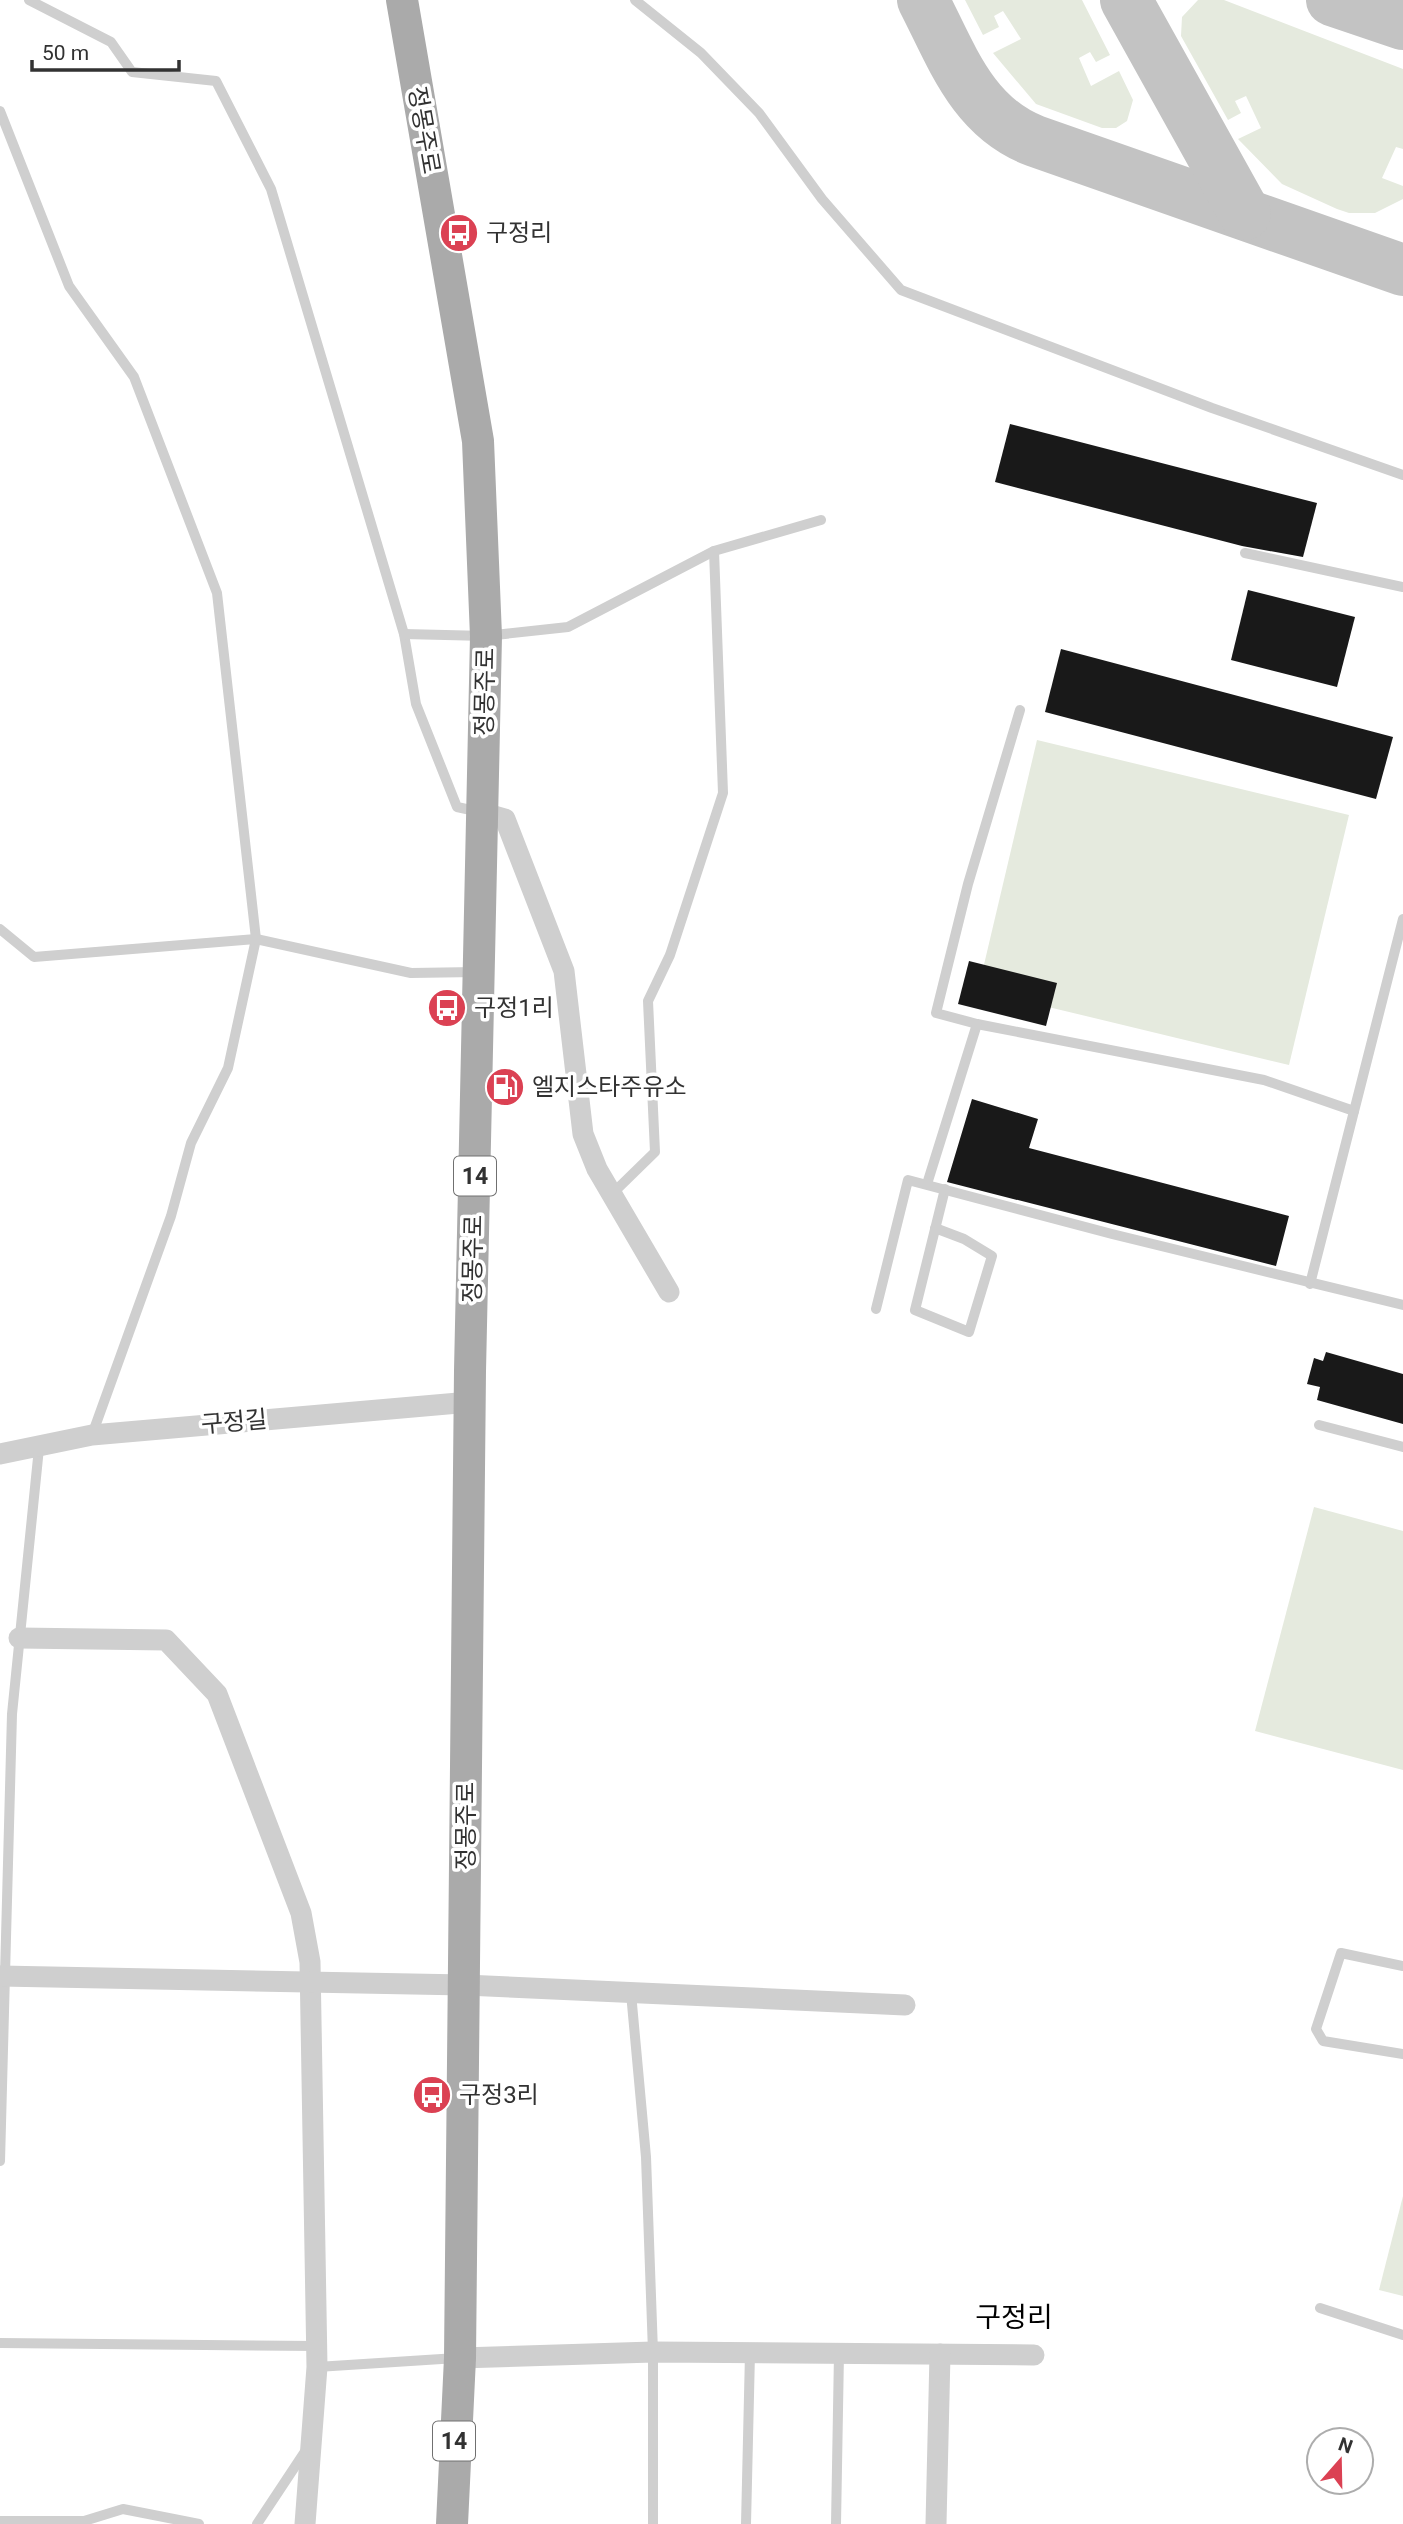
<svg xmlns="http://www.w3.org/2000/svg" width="1403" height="2524" font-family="Roboto,'Noto Sans KR',sans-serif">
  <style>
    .grass { fill: #e5eade }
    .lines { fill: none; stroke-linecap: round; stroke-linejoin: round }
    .taxiway { stroke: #c3c3c3; stroke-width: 52 }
    .building { fill: #191919 }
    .service { stroke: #cfcfcf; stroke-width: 10 }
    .minor { stroke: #cfcfcf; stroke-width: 21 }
    .primary { stroke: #aaa; stroke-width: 32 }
    .labels { text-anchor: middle; stroke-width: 7; stroke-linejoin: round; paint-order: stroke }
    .shield { fill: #fff; stroke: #707070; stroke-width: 2 }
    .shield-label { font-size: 23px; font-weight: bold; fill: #323232 }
    .street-label { font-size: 24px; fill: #323232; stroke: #fff }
    .poi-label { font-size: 24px; fill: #323232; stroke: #fff; text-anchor: start }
    .quarter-label { font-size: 28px; fill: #000; stroke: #fff }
  </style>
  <rect width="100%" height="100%" fill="#fff"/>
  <!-- grass -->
  <g class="grass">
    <path d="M 965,0 L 1082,0 L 1110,55 L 1096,62 L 1090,52 L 1079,58 L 1091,86 L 1119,71 L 1133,100 L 1127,121 L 1116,128 L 1102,128 L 1036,104 L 993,53 L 1021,39 L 1003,11 L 994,16 L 999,27 L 983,35 Z"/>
    <path d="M 1198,0 L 1224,0 L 1403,69 L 1403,149 L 1396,147 L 1382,178 L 1403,186 L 1403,199 L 1375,213 L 1349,213 L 1337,209 L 1282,184 L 1238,139 L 1261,128 L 1246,96 L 1235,101 L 1241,113 L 1228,120 L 1181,36 L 1182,17 Z"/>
    <path d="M 1037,740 L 1349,815 L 1289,1065 L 978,990 Z"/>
    <path d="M 1314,1507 L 1403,1531 L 1403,1770 L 1255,1731 Z"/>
    <path d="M 1403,2196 L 1403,2296 L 1379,2290 Z"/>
  </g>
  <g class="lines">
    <!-- taxiway -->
    <g class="taxiway">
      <path d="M 923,0 C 952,56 972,117 1035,141 L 1403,270"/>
      <path d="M 1126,0 L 1245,214"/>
      <path d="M 1332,0 L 1403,24"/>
    </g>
  </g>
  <!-- building -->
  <g class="building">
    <path d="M 1010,424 L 1317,503 L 1303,557 L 1242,546 L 995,482 Z"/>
    <path d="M 1248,590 L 1355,617 L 1337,687 L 1231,660 Z"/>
    <path d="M 1061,649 L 1393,737 L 1376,799 L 1045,712 Z"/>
    <path d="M 969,961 L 1057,983 L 1046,1026 L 958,1004 Z"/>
    <path d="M 972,1099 L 1038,1119 L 1029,1148 L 1289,1216 L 1276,1266 L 947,1182 Z"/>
    <path d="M 1326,1352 L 1403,1374 L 1403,1424 L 1317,1400 L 1320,1387 L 1307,1384 L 1314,1358 L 1323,1361 Z"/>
  </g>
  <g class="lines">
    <!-- service -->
    <g class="service">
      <path d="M 29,0 L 111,42 L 132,72 L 216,81 L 271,189 L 404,634 L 416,704 L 457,807 L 480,812"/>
      <path d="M 635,0 L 701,53 L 759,113 L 822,199 L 901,290 L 1212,408 L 1403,475"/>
      <path d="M 0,111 L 69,286 L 134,377 L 217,593 L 256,939 L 228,1068 L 191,1143 L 171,1216 L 92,1435"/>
      <path d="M 1245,553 L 1403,587"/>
      <path d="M 404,634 L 486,636 L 568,627 L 714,551 L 821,520"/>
      <path d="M 1020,710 L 968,884 L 936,1013 L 977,1024 L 1264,1080 L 1354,1111"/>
      <path d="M 0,929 L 34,957 L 256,939 L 411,973 L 476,972"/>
      <path d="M 927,1184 L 977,1024"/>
      <path d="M 612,1194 L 655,1152 L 648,1001 L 670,955 L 723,793 L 714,551"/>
      <path d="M 935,1228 L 964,1239 L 992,1256 L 969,1332 L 915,1310 L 945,1189"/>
      <path d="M 1310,1284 L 1403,919"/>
      <path d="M 876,1309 L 908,1180 L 1112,1234 L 1403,1305"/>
      <path d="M 1319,1425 L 1403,1447"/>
      <path d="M 1403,1966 L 1341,1953 L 1316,2029 L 1323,2041 L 1403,2054"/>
      <path d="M 631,1993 L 646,2157 L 653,2352 L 653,2524"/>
      <path d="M 0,2161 L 12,1714 L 39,1448"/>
      <path d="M 1320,2308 L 1403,2335"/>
      <path d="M 0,2343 L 317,2346"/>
      <path d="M 317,2367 L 457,2358"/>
      <path d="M 0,2521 L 84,2521 L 123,2509 L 199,2524"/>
      <path d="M 257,2524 L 306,2450"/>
      <path d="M 746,2524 L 750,2353"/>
      <path d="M 836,2524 L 839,2353"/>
    </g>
    <!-- minor -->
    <g class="minor">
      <path d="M 484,813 L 505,819 L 564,971 L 583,1134 L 597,1169 L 669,1292"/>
      <path d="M 0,1454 L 92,1435 L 470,1402"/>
      <path d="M 19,1638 L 166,1640 L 217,1694 L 301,1913 L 310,1962 L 317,2367 L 305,2524"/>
      <path d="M 0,1976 L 465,1985 L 905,2005"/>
      <path d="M 460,2358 L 653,2352 L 1034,2355"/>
      <path d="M 936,2524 L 940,2354"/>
    </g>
    <!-- primary -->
    <path class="primary" d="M 402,0 L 478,441 L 486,636 L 470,1371 L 460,2358 L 452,2524"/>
  </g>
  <!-- icons -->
  <defs>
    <g id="bus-disc" transform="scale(2.0125)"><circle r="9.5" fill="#db4153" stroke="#fff"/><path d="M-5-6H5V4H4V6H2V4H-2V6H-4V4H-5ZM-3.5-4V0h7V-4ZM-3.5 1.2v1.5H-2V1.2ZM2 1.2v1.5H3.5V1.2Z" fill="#fff"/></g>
    <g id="fuel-disc" transform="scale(2.0125)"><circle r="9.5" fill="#db4153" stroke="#fff"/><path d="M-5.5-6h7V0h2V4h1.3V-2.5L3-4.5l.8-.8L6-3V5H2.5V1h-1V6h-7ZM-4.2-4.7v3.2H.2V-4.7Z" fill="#fff"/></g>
  </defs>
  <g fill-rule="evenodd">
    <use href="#bus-disc" x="459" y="233"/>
    <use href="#bus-disc" x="447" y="1008"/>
    <use href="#fuel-disc" x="505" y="1087"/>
    <use href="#bus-disc" x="432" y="2095"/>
  </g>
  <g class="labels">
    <!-- shield labels -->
    <g class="shield">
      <rect x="454" y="1156.5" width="42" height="39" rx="5"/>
      <rect x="433" y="2421.5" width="42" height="39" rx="5"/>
    </g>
    <g class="shield-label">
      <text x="475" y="1184">14</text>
      <text x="454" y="2449">14</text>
    </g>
    <!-- street labels -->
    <g class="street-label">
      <text transform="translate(424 130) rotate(80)" y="8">정몽주로</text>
      <text transform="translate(485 692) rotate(-89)" y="8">정몽주로</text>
      <text transform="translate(473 1259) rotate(-89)" y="8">정몽주로</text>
      <text transform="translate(234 1422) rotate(-5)" y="8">구정길</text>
      <text transform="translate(466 1826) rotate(-90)" y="8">정몽주로</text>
    </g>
    <!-- poi labels -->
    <g class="poi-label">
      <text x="486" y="241">구정리</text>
      <text x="474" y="1016">구정1리</text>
      <text x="532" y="1095">엘지스타주유소</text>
      <text x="459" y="2103">구정3리</text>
    </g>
    <!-- quarter labels -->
    <g class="quarter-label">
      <text x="1014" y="2327">구정리</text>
    </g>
  </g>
  <!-- north arrow -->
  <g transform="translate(1340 2461) rotate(20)"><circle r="33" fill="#ffffff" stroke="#adadad" stroke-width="2"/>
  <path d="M0-5L12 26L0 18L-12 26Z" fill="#db4153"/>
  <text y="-10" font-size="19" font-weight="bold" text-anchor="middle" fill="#323232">N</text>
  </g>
  <!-- scale -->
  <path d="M32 60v10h147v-10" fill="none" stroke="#323232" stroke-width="3.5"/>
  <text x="42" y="60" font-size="21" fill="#323232" stroke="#ffffff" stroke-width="5" paint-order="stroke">50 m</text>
</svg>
